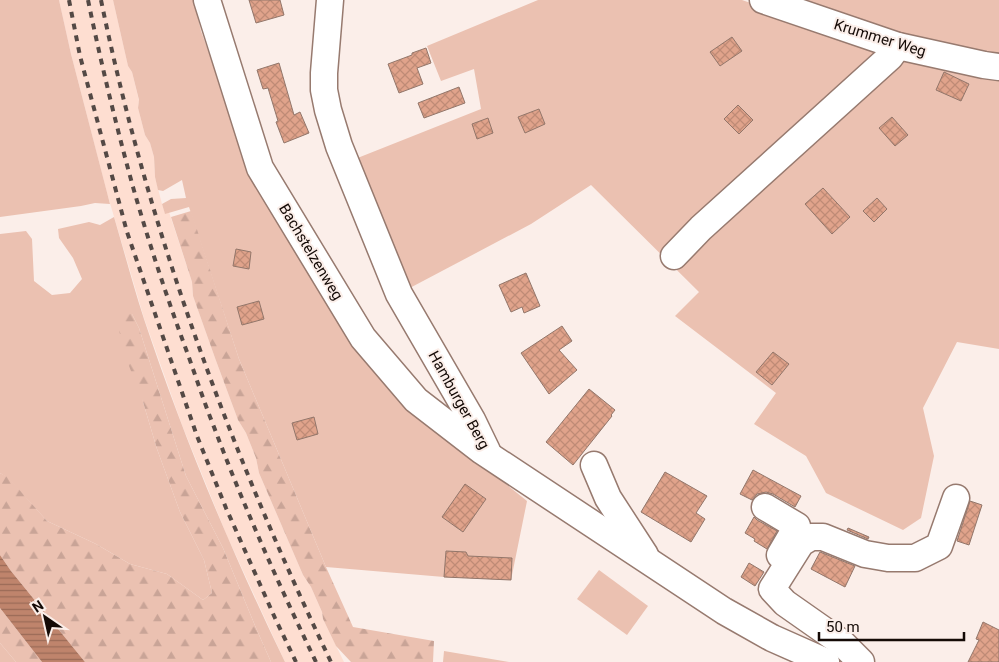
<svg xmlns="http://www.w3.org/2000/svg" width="999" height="662" font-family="Roboto,sans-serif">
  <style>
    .built { fill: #feded1 }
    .green { fill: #ebc1b1 }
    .forest { fill: url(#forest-firs) }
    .water { fill: url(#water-rules) }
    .building { fill: url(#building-cross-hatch); stroke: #92766a }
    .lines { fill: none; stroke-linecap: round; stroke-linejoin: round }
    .minor-casing { stroke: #977a6f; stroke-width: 29 }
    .minor { stroke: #fff; stroke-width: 26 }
    .rail { stroke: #544945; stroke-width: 4; stroke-dasharray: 6 6; stroke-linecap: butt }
    .labels { text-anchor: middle; stroke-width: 4; stroke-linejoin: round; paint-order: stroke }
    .street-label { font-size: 15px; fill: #140a06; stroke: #fbeee9 }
  </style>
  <defs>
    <pattern id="forest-firs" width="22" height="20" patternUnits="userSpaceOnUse" patternTransform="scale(1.25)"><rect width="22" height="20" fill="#ebc1b1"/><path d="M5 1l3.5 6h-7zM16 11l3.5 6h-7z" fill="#c9a497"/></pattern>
    <pattern id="water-rules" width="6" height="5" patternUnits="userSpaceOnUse" patternTransform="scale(1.25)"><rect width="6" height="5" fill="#bf846c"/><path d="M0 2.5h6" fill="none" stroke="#9a6a57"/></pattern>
    <pattern id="building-cross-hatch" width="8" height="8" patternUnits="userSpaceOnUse" patternTransform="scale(1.25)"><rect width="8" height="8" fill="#e0a38b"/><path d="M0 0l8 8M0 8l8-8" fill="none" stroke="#bf8b76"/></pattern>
  </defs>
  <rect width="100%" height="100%" fill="#fbeee9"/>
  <!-- built -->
  <path class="built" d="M 59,0 L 113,0 L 128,66 L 132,72 L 139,101 L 138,108 L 145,135 L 150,143 L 154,157 L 155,177 L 162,204 L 165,213 L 169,212 L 192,282 L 193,296 L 215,358 L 238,420 L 246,433 L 256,458 L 259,473 L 303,575 L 311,587 L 322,612 L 323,619 L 344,662 L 285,662 L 227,536 L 182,425 L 144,318 L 107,193 L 71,54 Z"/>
  <!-- green -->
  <g class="green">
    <path d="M 0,0 L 59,0 L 71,54 L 110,204 L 95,203 L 81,206 L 0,217 Z"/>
    <path d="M 113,0 L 194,0 L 201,31 L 245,152 L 433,425 L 527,501 L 511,580 L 444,577 L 326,567 L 239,359 L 189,207 L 165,214 L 162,204 L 171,199 L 186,198 L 182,180 L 163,191 L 158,190 L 155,177 L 154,157 L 150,143 L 145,135 L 138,108 L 139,100 L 132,72 L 128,66 Z"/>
    <path d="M 538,0 L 742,0 L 883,50 L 999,71 L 999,349 L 957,342 L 923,408 L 934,456 L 921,518 L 903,530 L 826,493 L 806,456 L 754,424 L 776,393 L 675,316 L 699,292 L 591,185 L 531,224 L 406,290 L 355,159 L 481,109 L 474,69 L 441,81 L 427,46 Z"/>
    <path d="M 780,0 L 999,0 L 999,61 Z"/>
    <path d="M 114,217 C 124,251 133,285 144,319 C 183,436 231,551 285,662 L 271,662 L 256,628 L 223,548 L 186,476 L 139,328 L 132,314 L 143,402 L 157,449 L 180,512 L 204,560 L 212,593 L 203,600 L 167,574 L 130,564 L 96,544 L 47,521 L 8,478 L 0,473 L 0,234 L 26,231 L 32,239 L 34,281 L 52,295 L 70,293 L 82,279 L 73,258 L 59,238 L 58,229 L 89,222 L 100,225 Z"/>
    <path d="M 599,570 L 648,606 L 627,635 L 577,599 Z"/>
    <path d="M 0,643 L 16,662 L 0,662 Z"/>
    <path d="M 444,651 L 509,662 L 443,662 Z"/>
  </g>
  <!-- forest -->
  <g class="forest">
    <path d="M 191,211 L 239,359 L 326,567 L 353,627 L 434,641 L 433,662 L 351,662 L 336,646 L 323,619 L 322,612 L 311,587 L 303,575 L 259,473 L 256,458 L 246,433 L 238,420 L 215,358 L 193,296 L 192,282 L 171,217 Z"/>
    <path d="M 122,311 L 132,314 L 139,328 L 186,476 L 223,548 L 256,628 L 271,662 L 85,662 L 11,571 L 0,555 L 0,473 L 8,477 L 47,521 L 96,544 L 130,564 L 167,574 L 203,600 L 212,593 L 204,560 L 180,512 L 157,449 L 143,402 L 124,353 L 119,330 Z"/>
    <path d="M 0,608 L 42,662 L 16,662 L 0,643 Z"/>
  </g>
  <!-- water -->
  <path class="water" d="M 0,555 L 11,571 L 85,662 L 42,662 L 0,608 Z"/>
  <!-- building -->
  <g class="building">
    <path d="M 249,0 L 280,0 L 284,15 L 256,23 Z"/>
    <path d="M 732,37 L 742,51 L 720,66 L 710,52 Z"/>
    <path d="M 426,48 L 431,63 L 417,68 L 423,84 L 399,93 L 388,64 L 412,55 L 412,53 Z"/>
    <path d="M 279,63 L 294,115 L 300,112 L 309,133 L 284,143 L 276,122 L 278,121 L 268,88 L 263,89 L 257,70 Z"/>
    <path d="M 944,72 L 969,84 L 961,101 L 936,90 Z"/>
    <path d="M 459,87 L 465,103 L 424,118 L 418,103 Z"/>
    <path d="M 738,105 L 753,120 L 739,134 L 724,119 Z"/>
    <path d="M 539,109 L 545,124 L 525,133 L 518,117 Z"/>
    <path d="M 892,117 L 908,135 L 895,146 L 879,128 Z"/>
    <path d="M 488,118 L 493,133 L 477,139 L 472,124 Z"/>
    <path d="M 823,188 L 850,217 L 832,234 L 805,204 Z"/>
    <path d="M 877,198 L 887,209 L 874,222 L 863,211 Z"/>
    <path d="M 236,249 L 251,252 L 249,269 L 233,266 Z"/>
    <path d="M 526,273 L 540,306 L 524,313 L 522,307 L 511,312 L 499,285 Z"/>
    <path d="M 259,301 L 264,319 L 242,325 L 237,307 Z"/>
    <path d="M 562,326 L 572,341 L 559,350 L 577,370 L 549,394 L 521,353 Z"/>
    <path d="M 773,352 L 789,364 L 772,385 L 756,372 Z"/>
    <path d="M 589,389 L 615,410 L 611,415 L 612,416 L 573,465 L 546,442 Z"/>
    <path d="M 314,417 L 318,434 L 297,440 L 292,423 Z"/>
    <path d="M 753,470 L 801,496 L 795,507 L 773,494 L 766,492 L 757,494 L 752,500 L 740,494 Z"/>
    <path d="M 665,472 L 707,496 L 696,513 L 705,519 L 691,542 L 641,512 Z"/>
    <path d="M 465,484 L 486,499 L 463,532 L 442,517 Z"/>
    <path d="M 970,501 L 982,505 L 969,545 L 957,541 Z"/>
    <path d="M 754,517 L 757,520 L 777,531 L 767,549 L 754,541 L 755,539 L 745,533 Z"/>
    <path d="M 848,528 L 869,537 L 868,539 L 847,530 Z"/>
    <path d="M 446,551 L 466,552 L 468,556 L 512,558 L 511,580 L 444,577 Z"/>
    <path d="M 820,552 L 855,566 L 845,587 L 811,569 Z"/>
    <path d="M 749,563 L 764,572 L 755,586 L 741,577 Z"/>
    <path d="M 983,622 L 999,630 L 999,662 L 968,662 L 979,640 L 976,639 Z"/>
  </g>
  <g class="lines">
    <!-- minor casing -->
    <g class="minor-casing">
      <g id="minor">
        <path d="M 207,0 L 260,168 L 363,338 L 416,400 L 482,451 L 724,611 L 772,638 L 826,662"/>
        <path d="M 330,0 L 324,73 L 324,90 L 328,110 L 339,146 L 399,294 L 472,420 L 487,451"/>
        <path d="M 763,0 L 898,46 L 984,65 L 999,67"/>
        <path d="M 674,256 L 701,228 L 890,57 L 898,46"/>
        <path d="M 594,465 L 608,498 L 645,555"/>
        <path d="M 765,507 L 797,526 L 780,555"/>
        <path d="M 861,662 L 842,643 L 785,603 L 772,589 L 801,543 L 811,537 L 823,537 L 865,554 L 888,558 L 915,558 L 939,546 L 956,498"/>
      </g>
    </g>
    <!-- minor -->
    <use href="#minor" class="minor"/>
    <!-- rail -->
    <g class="rail">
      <path d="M 69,0 L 80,56 L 127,232 L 197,436 L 226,508 L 275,618 L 296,662"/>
      <path d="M 88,0 C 101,63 116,125 133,187 C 149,243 167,298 187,352 C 196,377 204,402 214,427 C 244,507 279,585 316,662"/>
      <path d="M 101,0 C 148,229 230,451 331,662"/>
    </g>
  </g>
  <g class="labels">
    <!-- street labels -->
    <g class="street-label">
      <text transform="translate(880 38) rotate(17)" y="5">Krummer Weg</text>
      <text transform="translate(311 252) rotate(59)" y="5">Bachstelzenweg</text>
      <text transform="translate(459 400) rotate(61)" y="5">Hamburger Berg</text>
    </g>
  </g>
  <!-- north arrow -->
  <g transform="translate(45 617) rotate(326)" stroke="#fbeee9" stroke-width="4" paint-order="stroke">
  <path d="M0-4L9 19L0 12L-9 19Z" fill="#140a06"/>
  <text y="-8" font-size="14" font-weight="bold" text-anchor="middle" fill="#140a06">N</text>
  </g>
  <!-- scale -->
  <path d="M819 632v8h145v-8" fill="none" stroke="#140a06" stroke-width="2.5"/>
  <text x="826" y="632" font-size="15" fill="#140a06" stroke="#fbeee9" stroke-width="4" paint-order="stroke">50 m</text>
</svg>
